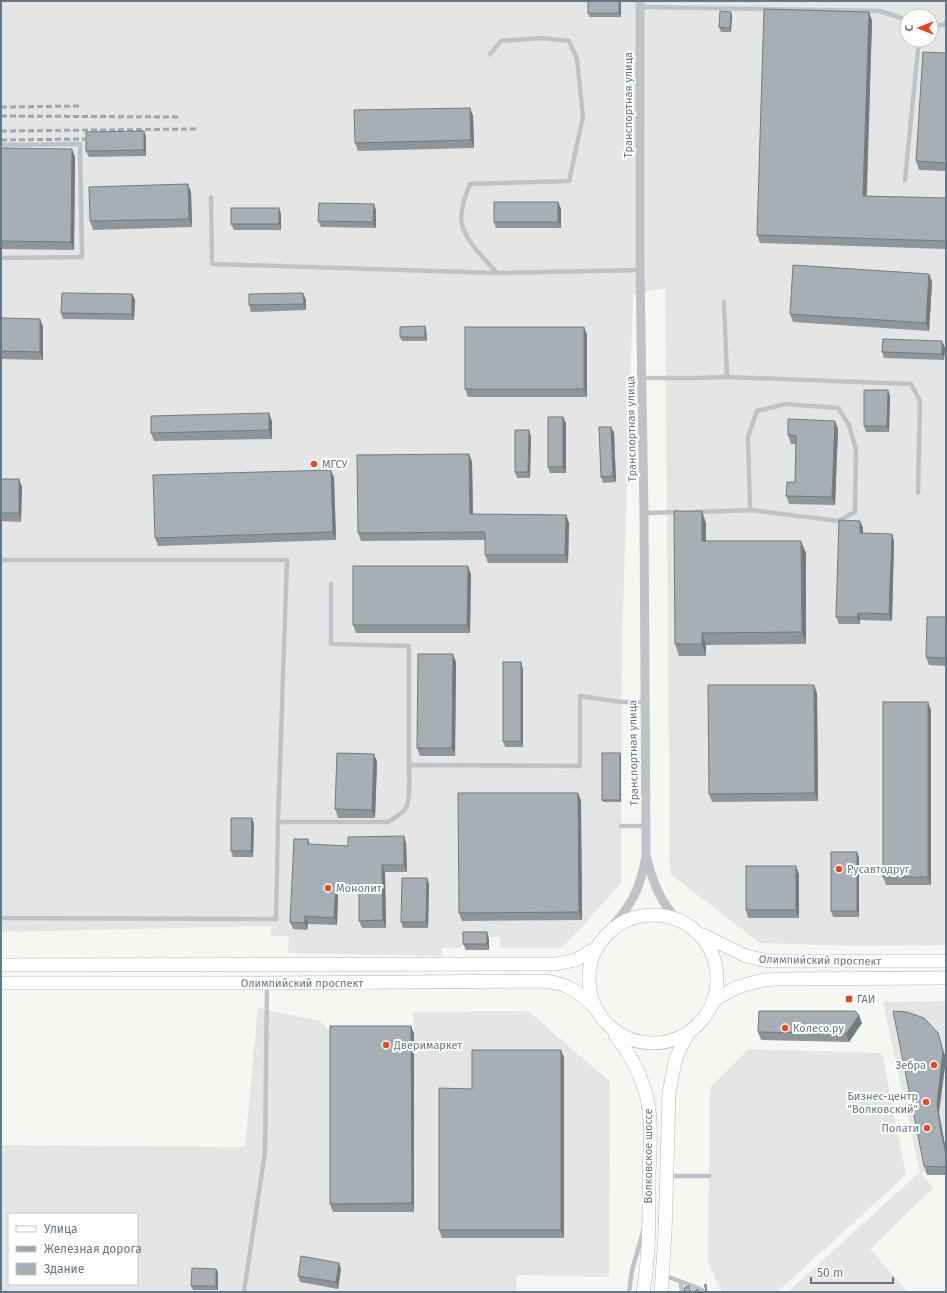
<svg xmlns="http://www.w3.org/2000/svg" width="947" height="1293" font-family="'Fira Sans',sans-serif">
  <style>
    .built { fill: #e4e5e4; fill-rule: evenodd }
    .lines { fill: none; stroke-linecap: round; stroke-linejoin: round }
    .secondary-casing { stroke: #b1b7bb; stroke-width: 14 }
    .service { stroke: #bfc3c7; stroke-width: 4.5 }
    .minor { stroke: #bfc3c7; stroke-width: 9 }
    .secondary { stroke: #fff; stroke-width: 13 }
    .rail { stroke: #a0a7ac; stroke-width: 3; stroke-dasharray: 6 3; stroke-linecap: butt }
    .wall { fill: #8f969b }
    .shaded-wall { fill: #747a7e }
    .building { fill: #a6afb4; stroke: #747a7e }
    .poi-dot { fill: #e34a26; stroke: #fff; stroke-width: 1.5 }
    .labels { text-anchor: middle; stroke-width: 4; stroke-linejoin: round; paint-order: stroke }
    .street-label { font-size: 11px; fill: #657784; stroke: #fff }
    .poi-label { font-size: 11px; fill: #657784; stroke: #fff; text-anchor: start }
  </style>
  <rect width="100%" height="100%" fill="#f6f6f3"/>
  <!-- built -->
  <g class="built">
    <path d="M 1,1 L 946,1 L 946,945 L 855,946 L 760,943 L 670,874 L 665,288 L 633,294 L 622,641 L 621,883 L 580,929 L 560,948 L 500,948 L 500,937 L 462,937 L 461,948 L 442,948 L 442,956 L 288,953 L 289,936 L 271,936 L 271,926 L 1,932 ZM 907,16 L 931,16 L 931,40 L 907,40 Z"/>
    <path d="M 946,1001 L 946,1174 L 921,1172 L 933,1188 L 870,1249 L 908,1292 L 788,1292 L 920,1172 L 883,1002 Z"/>
    <path d="M 258,1008 L 320,1021 L 333,1035 L 413,1034 L 413,1012 L 528,1011 L 610,1082 L 609,1277 L 517,1275 L 516,1292 L 1,1292 L 1,1145 L 245,1147 ZM 9,1214 L 137,1214 L 137,1284 L 9,1284 Z"/>
    <path d="M 749,1049 L 882,1053 L 906,1175 L 777,1292 L 722,1292 L 708,1262 L 710,1088 Z"/>
  </g>
  <g class="lines">
    <!-- secondary casing -->
    <g class="secondary-casing">
      <g id="secondary">
        <circle cx="653" cy="979" r="64"/>
        <path d="M 703,935 L 746,956 L 768,961 L 946,961"/>
        <path d="M 1,965 L 556,964 L 576,960 L 596,948"/>
        <path d="M 1,983 L 267,983 L 545,981 C 569,984 578,991 595,1008"/>
        <path d="M 713,1001 C 733,987 749,982 773,979 L 946,978"/>
        <path d="M 615,1035 C 629,1052 639,1070 645,1091 C 653,1116 650,1147 649,1173 C 649,1211 650,1255 643,1292"/>
        <path d="M 661,1292 L 665,1234 L 669,1094 L 675,1061 L 681,1047 L 689,1032"/>
      </g>
    </g>
    <!-- service -->
    <g class="service">
      <path d="M 640,7 L 880,11 L 907,20"/>
      <path d="M 931,25 L 945,25 L 946,22"/>
      <path d="M 490,54 L 501,41 L 542,38 L 569,41 L 577,59 L 583,117 L 569,181 L 470,184 C 466,194 459,214 462,224 C 466,242 485,259 497,273"/>
      <path d="M 1,145 L 80,144 L 82,257 L 1,258"/>
      <path d="M 905,180 L 919,40"/>
      <path d="M 211,197 L 212,264 L 497,273 L 640,270"/>
      <path d="M 727,377 L 911,384 L 920,401 L 918,493"/>
      <path d="M 642,378 L 699,378 L 727,377 L 724,302"/>
      <path d="M 696,512 L 750,510 L 748,437 L 757,411 L 786,404 L 838,408 L 849,425 L 856,449 L 855,512 L 838,521 L 750,510"/>
      <path d="M 644,513 L 678,512"/>
      <path d="M 1,560 L 287,560 L 278,822"/>
      <path d="M 331,584 L 331,644 L 409,646 L 409,765"/>
      <path d="M 621,826 L 646,826"/>
      <path d="M 1,918 L 276,919 L 278,822 L 388,822 C 394,818 402,814 406,808 C 411,798 409,776 409,765 L 580,766 L 580,696 L 621,702 L 645,702"/>
      <path d="M 668,1176 L 709,1176"/>
      <path d="M 663,1275 L 693,1286 L 694,1292"/>
      <path d="M 681,1282 L 682,1292"/>
      <path d="M 693,1286 L 702,1290 L 703,1292"/>
      <path d="M 244,1292 L 265,1152 L 267,985"/>
      <path d="M 629,1292 L 632,1270 L 644,1229"/>
    </g>
    <!-- minor -->
    <g class="minor">
      <path d="M 647,859 C 653,883 661,903 678,920"/>
      <path d="M 608,931 C 630,908 641,888 646,856 L 644,513 L 640,270 L 640,1"/>
    </g>
    <!-- secondary -->
    <use href="#secondary" class="secondary"/>
    <!-- rail -->
    <g class="rail">
      <path d="M 1,107 L 82,106"/>
      <path d="M 1,116 L 179,117"/>
      <path d="M 1,131 L 197,129"/>
      <path d="M 1,140 L 85,139"/>
    </g>
  </g>
  <!-- wall -->
  <g class="wall">
    <path d="M 621,2 L 621,17 L 589,17 L 588,13 Z"/>
    <path d="M 731,12 L 732,16 L 731,32 L 721,32 L 719,27 Z"/>
    <path d="M 869,12 L 872,21 L 867,196 L 946,198 L 946,249 L 760,243 L 757,235 Z"/>
    <path d="M 946,53 L 946,171 L 919,170 L 916,161 Z"/>
    <path d="M 470,108 L 473,116 L 474,148 L 358,151 L 355,143 Z"/>
    <path d="M 144,131 L 146,137 L 146,156 L 89,157 L 86,151 Z"/>
    <path d="M 1,148 L 75,157 L 74,250 L 1,249 Z"/>
    <path d="M 191,192 L 192,227 L 93,230 L 90,221 Z"/>
    <path d="M 558,202 L 561,209 L 561,228 L 496,228 L 494,222 Z"/>
    <path d="M 376,210 L 376,228 L 321,227 L 318,221 Z"/>
    <path d="M 281,214 L 281,230 L 234,230 L 231,224 Z"/>
    <path d="M 929,274 L 932,282 L 929,331 L 793,322 L 790,314 Z"/>
    <path d="M 303,293 L 306,300 L 306,310 L 251,312 L 249,305 Z"/>
    <path d="M 132,294 L 135,300 L 134,320 L 63,319 L 61,313 Z"/>
    <path d="M 1,318 L 40,319 L 43,327 L 43,360 L 1,359 Z"/>
    <path d="M 425,326 L 426,330 L 427,341 L 402,341 L 400,337 Z"/>
    <path d="M 584,327 L 587,335 L 587,397 L 468,397 L 465,389 Z"/>
    <path d="M 942,341 L 945,348 L 944,360 L 884,358 L 882,352 Z"/>
    <path d="M 890,396 L 889,432 L 866,432 L 864,426 Z"/>
    <path d="M 272,421 L 272,439 L 154,441 L 151,433 Z"/>
    <path d="M 566,423 L 566,473 L 550,473 L 548,467 Z"/>
    <path d="M 611,427 L 614,433 L 616,482 L 603,483 L 601,477 Z"/>
    <path d="M 838,429 L 835,505 L 789,504 L 786,496 L 795,482 L 796,444 L 791,444 L 788,435 Z"/>
    <path d="M 531,436 L 530,478 L 517,478 L 515,472 Z"/>
    <path d="M 469,454 L 472,462 L 473,514 L 566,515 L 569,523 L 568,563 L 488,563 L 485,555 L 485,540 L 361,541 L 358,533 Z"/>
    <path d="M 331,470 L 334,478 L 336,540 L 158,546 L 155,538 Z"/>
    <path d="M 1,479 L 22,487 L 21,522 L 1,521 Z"/>
    <path d="M 860,521 L 863,528 L 863,533 L 892,534 L 894,541 L 892,621 L 860,620 L 860,624 L 839,624 L 836,617 Z"/>
    <path d="M 706,523 L 706,541 L 806,553 L 806,644 L 706,645 L 706,656 L 679,656 L 675,644 Z"/>
    <path d="M 471,574 L 470,633 L 356,633 L 353,625 Z"/>
    <path d="M 946,617 L 946,666 L 929,665 L 926,657 Z"/>
    <path d="M 456,662 L 455,756 L 420,756 L 417,748 Z"/>
    <path d="M 523,669 L 523,747 L 505,747 L 503,741 Z"/>
    <path d="M 817,693 L 818,801 L 712,802 L 709,794 Z"/>
    <path d="M 931,710 L 931,885 L 886,885 L 883,877 Z"/>
    <path d="M 374,754 L 377,762 L 375,818 L 338,818 L 335,809 Z"/>
    <path d="M 621,755 L 621,802 L 603,802 L 602,800 Z"/>
    <path d="M 578,793 L 581,801 L 582,920 L 462,921 L 459,913 Z"/>
    <path d="M 252,818 L 254,824 L 253,857 L 233,857 L 231,851 Z"/>
    <path d="M 308,839 L 310,844 L 348,846 L 406,843 L 407,872 L 385,872 L 386,928 L 362,928 L 359,921 L 359,891 L 338,892 L 337,925 L 308,924 L 307,930 L 293,929 L 290,922 Z"/>
    <path d="M 857,852 L 859,858 L 859,917 L 833,917 L 831,911 Z"/>
    <path d="M 799,874 L 799,918 L 748,918 L 746,910 Z"/>
    <path d="M 427,878 L 429,884 L 428,928 L 403,928 L 401,922 Z"/>
    <path d="M 489,939 L 489,950 L 466,950 L 463,944 Z"/>
    <path d="M 862,1023 L 849,1042 L 761,1040 L 758,1032 Z"/>
    <path d="M 411,1026 L 414,1034 L 414,1212 L 333,1212 L 330,1204 Z"/>
    <path d="M 938,1033 L 941,1041 L 939,1113 L 944,1140 L 946,1151 L 946,1175 L 927,1175 L 924,1166 Z"/>
    <path d="M 561,1050 L 564,1058 L 564,1238 L 442,1238 L 439,1230 L 472,1089 Z"/>
    <path d="M 216,1269 L 218,1273 L 218,1290 L 193,1290 L 191,1286 Z"/>
    <path d="M 341,1269 L 338,1289 L 300,1282 L 298,1276 Z"/>
  </g>
  <!-- shaded-wall -->
  <g class="shaded-wall">
    <path d="M 619,1 L 620,1 L 621,2 L 621,17 L 619,13 Z"/>
    <path d="M 731,12 L 732,16 L 731,32 L 730,28 Z"/>
    <path d="M 869,12 L 872,21 L 866,204 L 863,196 Z"/>
    <path d="M 470,108 L 473,116 L 474,148 L 471,140 Z"/>
    <path d="M 144,131 L 146,137 L 146,156 L 144,150 Z"/>
    <path d="M 72,149 L 75,157 L 74,250 L 71,242 Z"/>
    <path d="M 188,184 L 191,192 L 192,227 L 189,219 Z"/>
    <path d="M 558,202 L 561,209 L 561,228 L 558,222 Z"/>
    <path d="M 374,204 L 376,210 L 376,228 L 373,222 Z"/>
    <path d="M 279,208 L 281,214 L 281,230 L 279,224 Z"/>
    <path d="M 929,274 L 932,282 L 929,331 L 926,323 Z"/>
    <path d="M 303,293 L 306,300 L 306,310 L 304,304 Z"/>
    <path d="M 132,294 L 135,300 L 134,320 L 132,314 Z"/>
    <path d="M 40,319 L 43,327 L 43,360 L 40,352 Z"/>
    <path d="M 425,326 L 426,330 L 427,341 L 425,337 Z"/>
    <path d="M 584,327 L 587,335 L 587,397 L 584,389 Z"/>
    <path d="M 942,341 L 945,348 L 944,360 L 942,354 Z"/>
    <path d="M 888,390 L 890,396 L 889,432 L 887,426 Z"/>
    <path d="M 269,413 L 272,421 L 272,439 L 269,430 Z"/>
    <path d="M 563,417 L 566,423 L 566,473 L 563,467 Z"/>
    <path d="M 835,421 L 838,429 L 835,505 L 832,497 Z"/>
    <path d="M 611,427 L 614,433 L 616,482 L 613,476 Z"/>
    <path d="M 529,430 L 531,436 L 530,478 L 528,472 Z"/>
    <path d="M 469,454 L 472,462 L 473,522 L 470,514 Z"/>
    <path d="M 331,470 L 334,478 L 336,540 L 333,532 Z"/>
    <path d="M 19,479 L 22,487 L 21,522 L 19,513 Z"/>
    <path d="M 702,511 L 706,523 L 706,553 L 702,541 Z"/>
    <path d="M 566,515 L 569,523 L 568,563 L 565,555 Z"/>
    <path d="M 860,521 L 863,528 L 862,540 L 860,533 Z"/>
    <path d="M 892,534 L 894,541 L 892,621 L 889,614 Z"/>
    <path d="M 801,541 L 806,553 L 806,644 L 802,632 Z"/>
    <path d="M 468,566 L 471,574 L 470,633 L 467,625 Z"/>
    <path d="M 858,613 L 860,620 L 860,624 L 857,617 Z"/>
    <path d="M 702,633 L 706,645 L 706,656 L 702,644 Z"/>
    <path d="M 453,654 L 456,662 L 455,756 L 452,748 Z"/>
    <path d="M 521,662 L 523,669 L 523,747 L 521,741 Z"/>
    <path d="M 814,685 L 817,693 L 818,801 L 815,793 Z"/>
    <path d="M 928,702 L 931,710 L 931,885 L 928,877 Z"/>
    <path d="M 620,753 L 621,755 L 621,802 L 620,800 Z"/>
    <path d="M 374,754 L 377,762 L 375,818 L 372,810 Z"/>
    <path d="M 578,793 L 581,801 L 582,920 L 579,912 Z"/>
    <path d="M 252,818 L 254,824 L 253,857 L 251,851 Z"/>
    <path d="M 404,836 L 406,843 L 407,872 L 404,865 Z"/>
    <path d="M 857,852 L 859,858 L 859,917 L 857,911 Z"/>
    <path d="M 382,865 L 385,872 L 386,928 L 383,920 Z"/>
    <path d="M 796,866 L 799,874 L 799,918 L 796,910 Z"/>
    <path d="M 427,878 L 429,884 L 428,928 L 426,922 Z"/>
    <path d="M 336,885 L 338,892 L 337,925 L 334,918 Z"/>
    <path d="M 305,916 L 308,924 L 307,930 L 305,923 Z"/>
    <path d="M 487,932 L 489,939 L 489,950 L 487,944 Z"/>
    <path d="M 859,1015 L 862,1023 L 849,1042 L 846,1034 Z"/>
    <path d="M 411,1026 L 414,1034 L 414,1212 L 412,1203 Z"/>
    <path d="M 938,1033 L 946,1059 L 939,1113 L 944,1140 L 946,1151 L 946,1155 L 941,1132 L 937,1105 Z"/>
    <path d="M 561,1050 L 564,1058 L 564,1238 L 561,1230 Z"/>
    <path d="M 339,1263 L 341,1269 L 338,1289 L 336,1282 Z"/>
    <path d="M 216,1269 L 218,1273 L 218,1290 L 216,1286 Z"/>
  </g>
  <!-- building -->
  <g class="building">
    <rect x="588" y="1" width="31" height="12"/>
    <path d="M 764,9 L 869,12 L 863,196 L 946,198 L 946,241 L 757,235 Z"/>
    <path d="M 720,11 L 731,12 L 730,28 L 719,27 Z"/>
    <path d="M 923,52 L 946,53 L 946,163 L 916,161 Z"/>
    <path d="M 470,108 L 471,140 L 355,143 L 354,110 Z"/>
    <path d="M 144,131 L 144,150 L 86,151 L 86,132 Z"/>
    <path d="M 1,148 L 72,149 L 71,242 L 1,241 Z"/>
    <path d="M 188,184 L 189,219 L 90,221 L 89,187 Z"/>
    <rect x="494" y="202" width="64" height="20"/>
    <path d="M 319,203 L 374,204 L 373,222 L 318,221 Z"/>
    <rect x="231" y="208" width="48" height="16"/>
    <path d="M 793,265 L 929,274 L 926,323 L 790,314 Z"/>
    <path d="M 62,293 L 132,294 L 132,314 L 61,313 Z"/>
    <path d="M 303,293 L 304,304 L 249,305 L 249,294 Z"/>
    <path d="M 1,318 L 40,319 L 40,352 L 1,351 Z"/>
    <path d="M 425,326 L 425,337 L 400,337 L 400,327 Z"/>
    <rect x="465" y="327" width="119" height="62"/>
    <path d="M 883,339 L 942,341 L 942,354 L 882,352 Z"/>
    <path d="M 864,390 L 888,390 L 887,426 L 864,426 Z"/>
    <path d="M 269,413 L 269,430 L 151,433 L 151,416 Z"/>
    <rect x="548" y="417" width="15" height="50"/>
    <path d="M 788,419 L 835,421 L 832,497 L 786,496 L 787,482 L 795,482 L 796,436 L 788,435 Z"/>
    <path d="M 599,427 L 611,427 L 613,476 L 601,477 Z"/>
    <path d="M 515,430 L 529,430 L 528,472 L 515,472 Z"/>
    <path d="M 469,454 L 470,514 L 566,515 L 565,555 L 485,555 L 485,532 L 358,533 L 357,455 Z"/>
    <path d="M 331,470 L 333,532 L 155,538 L 153,475 Z"/>
    <rect x="1" y="479" width="18" height="34"/>
    <path d="M 674,511 L 702,511 L 702,541 L 801,541 L 802,632 L 702,633 L 702,644 L 675,644 Z"/>
    <path d="M 839,520 L 860,521 L 860,533 L 892,534 L 889,614 L 858,613 L 857,617 L 836,617 Z"/>
    <path d="M 353,566 L 468,566 L 467,625 L 353,625 Z"/>
    <path d="M 927,617 L 946,617 L 946,658 L 926,657 Z"/>
    <path d="M 418,654 L 453,654 L 452,748 L 417,748 Z"/>
    <rect x="503" y="662" width="18" height="79"/>
    <path d="M 708,685 L 814,685 L 815,793 L 709,794 Z"/>
    <rect x="883" y="702" width="45" height="175"/>
    <path d="M 337,753 L 374,754 L 372,810 L 335,809 Z"/>
    <rect x="602" y="753" width="18" height="47"/>
    <path d="M 458,793 L 578,793 L 579,912 L 459,913 Z"/>
    <path d="M 231,818 L 252,818 L 251,851 L 231,851 Z"/>
    <path d="M 404,836 L 404,865 L 382,865 L 383,920 L 359,921 L 359,884 L 336,885 L 334,918 L 305,916 L 305,923 L 290,922 L 294,839 L 308,839 L 308,844 L 348,846 L 348,837 Z"/>
    <rect x="831" y="852" width="26" height="59"/>
    <rect x="746" y="866" width="50" height="44"/>
    <path d="M 402,878 L 427,878 L 426,922 L 401,922 Z"/>
    <rect x="463" y="932" width="24" height="12"/>
    <path d="M 759,1011 L 855,1011 L 859,1015 L 846,1034 L 758,1032 Z"/>
    <path d="M 893,1011 L 907,1012 L 924,1018 L 938,1033 L 943,1051 L 937,1105 L 941,1132 L 946,1155 L 946,1167 L 924,1166 Z"/>
    <path d="M 330,1026 L 411,1026 L 412,1203 L 330,1204 Z"/>
    <path d="M 472,1050 L 561,1050 L 561,1230 L 439,1230 L 439,1088 L 472,1089 Z"/>
    <path d="M 301,1256 L 339,1263 L 336,1282 L 298,1276 Z"/>
    <path d="M 192,1268 L 216,1269 L 216,1286 L 191,1286 Z"/>
    <path d="M 706,1284 L 707,1292 L 704,1292 L 706,1289 L 704,1285 Z"/>
    <path d="M 689,1286 L 691,1292 L 683,1292 L 684,1291 L 685,1287 Z"/>
    <path d="M 697,1289 L 700,1292 L 695,1292 Z"/>
  </g>
  <!-- markers -->
  <g class="poi-dot">
    <circle cx="314" cy="464" r="4"/>
    <circle cx="839" cy="869" r="4"/>
    <circle cx="328" cy="888" r="4"/>
    <rect x="845" y="995" width="8" height="8" rx="2"/>
    <circle cx="785" cy="1028" r="4"/>
    <circle cx="386" cy="1045" r="4"/>
    <circle cx="934" cy="1065" r="4"/>
    <circle cx="926" cy="1102" r="4"/>
    <circle cx="927" cy="1128" r="4"/>
  </g>
  <g class="labels">
    <!-- street labels -->
    <g class="street-label">
      <text transform="translate(628 105) rotate(-90)" y="4">Транспортная улица</text>
      <text transform="translate(631 429) rotate(-91)" y="4">Транспортная улица</text>
      <text transform="translate(633 753) rotate(-91)" y="4">Транспортная улица</text>
      <text transform="translate(820 960) rotate(1)" y="4">Олимпийский проспект</text>
      <text x="302" y="987">Олимпийский проспект</text>
      <text transform="translate(648 1156) rotate(-90)" y="4">Волковское шоссе</text>
    </g>
    <!-- poi labels -->
    <g class="poi-label">
      <text x="322" y="468">МГСУ</text>
      <text x="847" y="873">Русавтодруг</text>
      <text x="336" y="892">Монолит</text>
      <text x="857" y="1003">ГАИ</text>
      <text x="793" y="1032">Колесо.ру</text>
      <text x="394" y="1049">Дверимаркет</text>
      <text x="926" y="1069" text-anchor="end">Зебра</text>
      <text x="918" y="1100" text-anchor="end">Бизнес-центр<tspan x="918" dy="13">"Волковский"</tspan></text>
      <text x="919" y="1132" text-anchor="end">Полати</text>
    </g>
  </g>
  <!-- border -->
  <rect width="947" height="1293" fill="none" stroke="#657784" stroke-width="4"/>
  <!-- legend -->
  <rect x="8" y="1213" width="130" height="72" fill="#ffffff" stroke="#c1c9ce"/>
  <rect x="16" y="1226" width="20" height="6" fill="#ffffff" stroke="#c1c9ce"/>
  <text x="44" y="1233" font-size="12" fill="#657784">Улица</text>
  <rect x="16" y="1246" width="20" height="6" fill="#a0a7ac" stroke="#c1c9ce"/>
  <text x="44" y="1253" font-size="12" fill="#657784">Железная дорога</text>
  <rect x="16" y="1263" width="20" height="12" fill="#a6afb4" stroke="#c1c9ce"/>
  <text x="44" y="1273" font-size="12" fill="#657784">Здание</text>
  <!-- north arrow -->
  <g transform="translate(919 28) rotate(270)"><circle r="19" fill="#ffffff" stroke="#c1c9ce"/>
  <path d="M0-3L7 15L0 10L-7 15Z" fill="#e34a26"/>
  <text y="-6" font-size="11" font-weight="bold" text-anchor="middle" fill="#657784">С</text>
  </g>
  <!-- scale -->
  <path d="M811 1277v6h82v-6" fill="none" stroke="#657784" stroke-width="2"/>
  <text x="817" y="1277" font-size="12" fill="#657784" stroke="#ffffff" stroke-width="3" paint-order="stroke">50 m</text>
</svg>
